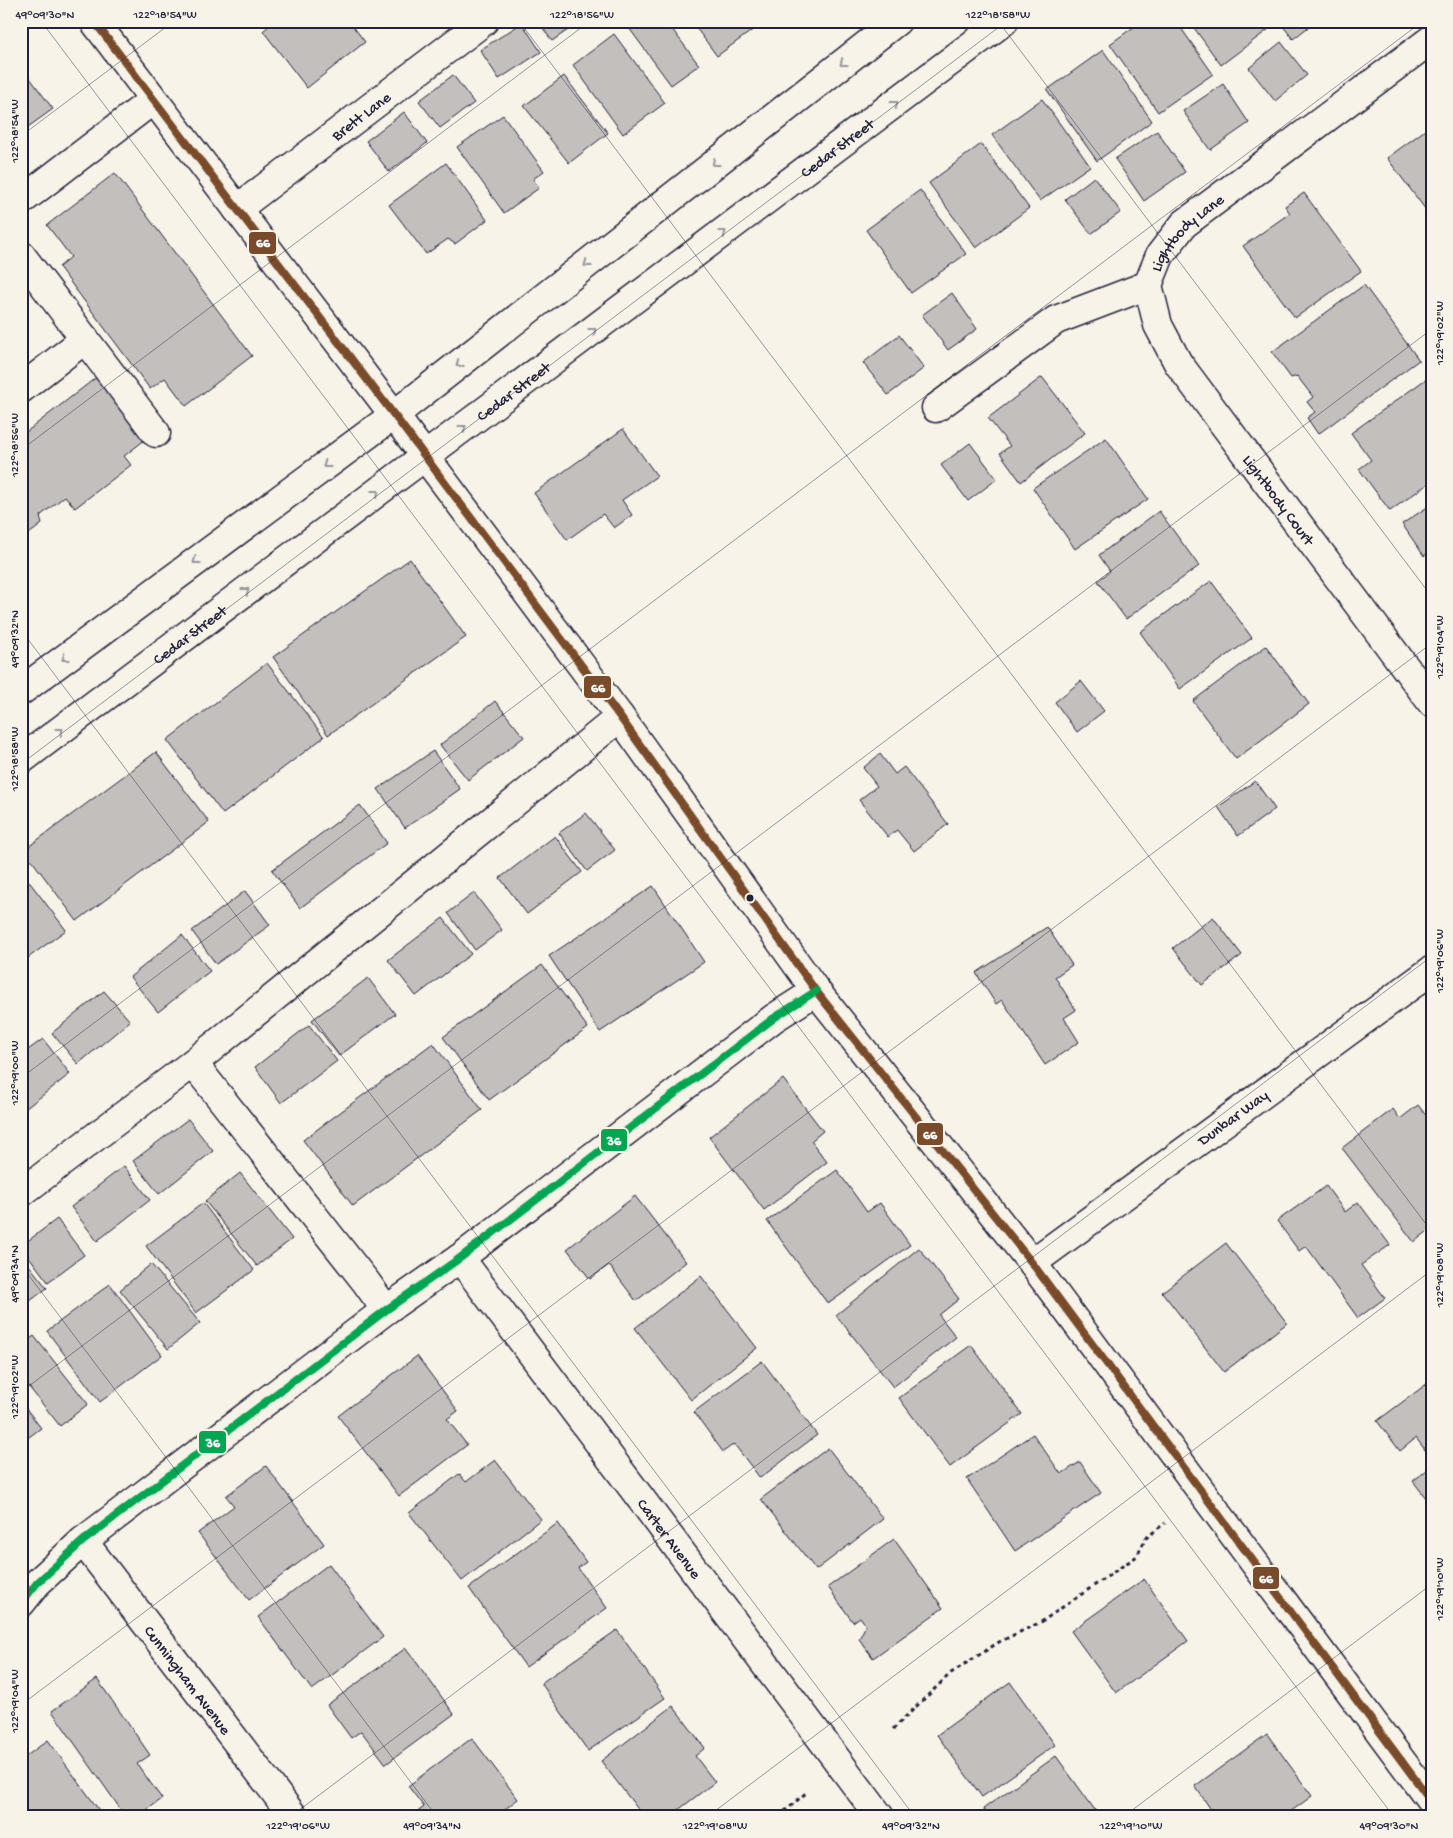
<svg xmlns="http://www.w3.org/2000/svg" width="1453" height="1838" font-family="'Gochi Hand',sans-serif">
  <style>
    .building { fill: #c2bfbd; stroke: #22223b }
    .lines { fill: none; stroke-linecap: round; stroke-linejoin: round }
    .minor-casing { stroke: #22223b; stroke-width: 31 }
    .major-casing { stroke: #22223b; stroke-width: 31 }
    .path { stroke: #22223b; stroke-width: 3; stroke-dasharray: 4 4; stroke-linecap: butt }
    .minor { stroke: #f7f3e8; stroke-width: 28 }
    .major { stroke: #f7f3e8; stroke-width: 28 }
    .bus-1-casing { stroke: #f7f3e8; stroke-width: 11 }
    .bus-2-casing { stroke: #f7f3e8; stroke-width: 11 }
    .bus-1 { stroke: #7a4b2a; stroke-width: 8 }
    .bus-2 { stroke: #00a651; stroke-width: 8 }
    .oneway { stroke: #97959a }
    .ticks { fill: none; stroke: #22223b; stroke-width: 1; stroke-opacity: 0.45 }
    .bus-dot { fill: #22223b; stroke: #f7f3e8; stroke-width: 2 }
    .labels { text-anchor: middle; stroke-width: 4; stroke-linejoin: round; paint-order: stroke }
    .street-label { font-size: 16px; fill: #22223b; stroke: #f7f3e8 }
    .line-badge { stroke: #f7f3e8; stroke-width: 2 }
    .badge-label { font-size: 14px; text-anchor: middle; font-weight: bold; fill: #fff }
    .neatline { fill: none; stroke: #22223b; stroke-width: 2 }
    .ticks-label { font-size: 12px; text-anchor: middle; fill: #22223b }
  </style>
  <rect width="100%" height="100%" fill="#f7f3e8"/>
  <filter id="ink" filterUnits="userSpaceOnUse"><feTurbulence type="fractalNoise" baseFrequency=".02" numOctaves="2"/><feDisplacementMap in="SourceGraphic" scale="10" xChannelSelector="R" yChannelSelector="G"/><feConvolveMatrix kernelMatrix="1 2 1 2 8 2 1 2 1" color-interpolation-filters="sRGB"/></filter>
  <g filter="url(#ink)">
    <!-- building -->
    <g class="building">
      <path d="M 274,21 L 349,21 L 365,42 L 307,88 L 263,31 Z"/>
      <path d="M 538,21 L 581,21 L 552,41 Z"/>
      <path d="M 639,21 L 666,21 L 699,65 L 671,85 L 629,28 Z"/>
      <path d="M 691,21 L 748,21 L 754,29 L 717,56 Z"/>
      <path d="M 1142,21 L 1176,21 L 1213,74 L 1158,112 L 1110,44 Z"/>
      <path d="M 1189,21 L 1270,21 L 1273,26 L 1221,65 Z"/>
      <path d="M 1279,21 L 1316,21 L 1293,39 Z"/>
      <path d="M 522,23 L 541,52 L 499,79 L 480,50 Z"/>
      <path d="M 614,34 L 665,103 L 623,134 L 573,65 Z"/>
      <path d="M 1281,42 L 1307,75 L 1275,101 L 1249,68 Z"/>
      <path d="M 1103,50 L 1152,121 L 1097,161 L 1047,90 Z"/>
      <path d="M 21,66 L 53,109 L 21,132 Z"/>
      <path d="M 453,75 L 474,103 L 440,128 L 419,101 Z"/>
      <path d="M 564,76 L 608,133 L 569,163 L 524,106 Z"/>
      <path d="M 1223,84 L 1249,123 L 1210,150 L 1183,111 Z"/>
      <path d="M 1042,99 L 1090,166 L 1040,201 L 992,135 Z"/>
      <path d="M 404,112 L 427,143 L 389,172 L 366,141 Z"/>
      <path d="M 503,115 L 544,171 L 533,179 L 539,188 L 504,213 L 457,147 Z"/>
      <path d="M 1432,125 L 1432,218 L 1387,158 Z"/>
      <path d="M 1157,131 L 1185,172 L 1144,201 L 1115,159 Z"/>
      <path d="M 981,144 L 1029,208 L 976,248 L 929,183 Z"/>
      <path d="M 446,163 L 487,220 L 455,244 L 448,239 L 426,254 L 389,205 Z"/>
      <path d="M 115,173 L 252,356 L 186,406 L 165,378 L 150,389 L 59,267 L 71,257 L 47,225 Z"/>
      <path d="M 1094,177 L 1121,212 L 1091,234 L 1065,199 Z"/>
      <path d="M 920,190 L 966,254 L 911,293 L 866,230 Z"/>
      <path d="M 1304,193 L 1361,271 L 1295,318 L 1243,246 L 1290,213 L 1285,206 Z"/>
      <path d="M 1364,285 L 1419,360 L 1318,434 L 1307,418 L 1315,412 L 1307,402 L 1313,397 L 1297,376 L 1291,378 L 1272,352 Z"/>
      <path d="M 952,293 L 977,329 L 948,350 L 922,315 Z"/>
      <path d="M 899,335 L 924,368 L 888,395 L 863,363 Z"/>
      <path d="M 98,376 L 146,439 L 124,456 L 131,465 L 75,508 L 65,496 L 40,516 L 42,524 L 21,540 L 21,436 Z"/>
      <path d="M 1042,377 L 1085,433 L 1021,482 L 1000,453 L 1010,446 L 988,418 Z"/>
      <path d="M 1426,379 L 1432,387 L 1432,481 L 1390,511 L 1359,469 L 1371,460 L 1351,433 Z"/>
      <path d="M 623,429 L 657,476 L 622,500 L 632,515 L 614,528 L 603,514 L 567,540 L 534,493 Z"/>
      <path d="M 1106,438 L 1148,499 L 1075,549 L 1033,488 Z"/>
      <path d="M 970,443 L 997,479 L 968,501 L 941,465 Z"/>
      <path d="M 1432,504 L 1432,556 L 1429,552 L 1424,556 L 1402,524 Z"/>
      <path d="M 1159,511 L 1199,566 L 1126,619 L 1098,581 L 1110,571 L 1099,555 Z"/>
      <path d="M 410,559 L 466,637 L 328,735 L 273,657 Z"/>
      <path d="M 1211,581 L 1252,638 L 1180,689 L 1140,632 Z"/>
      <path d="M 1266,646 L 1309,704 L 1236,759 L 1193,701 Z"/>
      <path d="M 267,663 L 324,737 L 223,814 L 167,740 Z"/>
      <path d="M 1081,681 L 1104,711 L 1077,732 L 1055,702 Z"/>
      <path d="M 495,701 L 524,737 L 468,780 L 440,745 Z"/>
      <path d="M 433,751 L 460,789 L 405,828 L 378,789 Z"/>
      <path d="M 156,752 L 209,822 L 77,921 L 24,850 Z"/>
      <path d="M 880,754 L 895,774 L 904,767 L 948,824 L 914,851 L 897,830 L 888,837 L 859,800 L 877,786 L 863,768 Z"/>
      <path d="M 1255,781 L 1275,809 L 1238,836 L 1218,807 Z"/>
      <path d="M 360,805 L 387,843 L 300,908 L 272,870 Z"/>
      <path d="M 586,813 L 615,850 L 587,871 L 559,833 Z"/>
      <path d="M 555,836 L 582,872 L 527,914 L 500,878 Z"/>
      <path d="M 21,871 L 66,930 L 21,963 Z"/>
      <path d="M 653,886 L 704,962 L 600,1032 L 549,956 Z"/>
      <path d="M 245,891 L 270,925 L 216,964 L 192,931 Z"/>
      <path d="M 474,893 L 502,930 L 475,950 L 448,913 Z"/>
      <path d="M 1213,917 L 1242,955 L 1202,985 L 1173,948 Z"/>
      <path d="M 443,918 L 471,954 L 416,996 L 388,960 Z"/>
      <path d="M 1047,927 L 1072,965 L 1055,977 L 1076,1010 L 1064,1018 L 1079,1042 L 1045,1065 L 1002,1000 L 996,1004 L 976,973 Z"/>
      <path d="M 182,935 L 210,971 L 158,1012 L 130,977 Z"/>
      <path d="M 542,965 L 588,1028 L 489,1100 L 443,1037 Z"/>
      <path d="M 368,978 L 395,1014 L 339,1056 L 312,1020 Z"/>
      <path d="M 104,991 L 130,1021 L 78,1064 L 52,1033 Z"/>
      <path d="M 309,1025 L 337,1061 L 281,1103 L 255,1067 Z"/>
      <path d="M 43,1039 L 70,1074 L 21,1112 L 21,1055 Z"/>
      <path d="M 433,1043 L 482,1110 L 353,1206 L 303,1140 Z"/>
      <path d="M 783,1079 L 823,1131 L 811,1141 L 827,1162 L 764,1210 L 709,1137 Z"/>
      <path d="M 1418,1105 L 1432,1123 L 1432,1228 L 1414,1242 L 1342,1148 L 1393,1109 L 1400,1119 Z"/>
      <path d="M 188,1119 L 213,1151 L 159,1194 L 133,1161 Z"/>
      <path d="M 124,1166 L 150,1200 L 97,1241 L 71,1207 Z"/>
      <path d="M 837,1170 L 867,1212 L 880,1203 L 910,1245 L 828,1304 L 767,1221 Z"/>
      <path d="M 240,1173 L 292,1239 L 257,1266 L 205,1201 Z"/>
      <path d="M 1326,1186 L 1345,1212 L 1358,1202 L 1390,1245 L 1361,1265 L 1385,1298 L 1358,1318 L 1306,1246 L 1299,1251 L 1277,1221 Z"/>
      <path d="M 635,1196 L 686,1262 L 636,1301 L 609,1265 L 590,1279 L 567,1249 Z"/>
      <path d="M 203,1203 L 254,1270 L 196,1313 L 146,1246 Z"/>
      <path d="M 57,1219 L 84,1255 L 48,1282 L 21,1246 Z"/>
      <path d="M 1226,1243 L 1287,1323 L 1224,1372 L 1162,1292 Z"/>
      <path d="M 919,1248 L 959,1299 L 939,1315 L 956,1337 L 893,1387 L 836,1315 Z"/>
      <path d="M 21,1255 L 47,1288 L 21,1308 Z"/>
      <path d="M 151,1264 L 200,1323 L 168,1349 L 120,1290 Z"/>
      <path d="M 701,1276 L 757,1348 L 691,1400 L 635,1328 Z"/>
      <path d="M 110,1284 L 162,1355 L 100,1402 L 47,1331 Z"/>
      <path d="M 34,1336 L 88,1404 L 60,1426 L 21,1377 L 21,1346 Z"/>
      <path d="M 971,1345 L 1022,1414 L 950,1467 L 899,1398 Z"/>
      <path d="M 417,1356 L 458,1411 L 447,1419 L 467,1445 L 399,1496 L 338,1416 Z"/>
      <path d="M 762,1361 L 817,1435 L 760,1478 L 734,1444 L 723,1452 L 694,1412 Z"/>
      <path d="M 1432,1380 L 1432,1459 L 1416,1438 L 1400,1451 L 1377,1421 Z"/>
      <path d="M 21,1402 L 41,1428 L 21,1443 Z"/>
      <path d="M 1033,1434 L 1061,1474 L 1080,1462 L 1101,1493 L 1015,1551 L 967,1479 Z"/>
      <path d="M 828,1448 L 883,1519 L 816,1570 L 761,1499 Z"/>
      <path d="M 495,1460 L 541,1519 L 462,1581 L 409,1513 L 459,1474 L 466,1482 Z"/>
      <path d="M 266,1466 L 324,1544 L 249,1600 L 198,1533 L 234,1506 L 226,1496 Z"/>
      <path d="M 1432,1466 L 1432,1506 L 1413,1481 Z"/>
      <path d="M 558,1523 L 586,1562 L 578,1568 L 607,1608 L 526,1667 L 469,1588 Z"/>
      <path d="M 894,1539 L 943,1608 L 873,1658 L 859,1639 L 866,1625 L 860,1617 L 853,1622 L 828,1587 Z"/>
      <path d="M 329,1564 L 383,1637 L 312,1690 L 258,1617 Z"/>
      <path d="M 1144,1579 L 1188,1641 L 1116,1693 L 1071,1631 Z"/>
      <path d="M 617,1630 L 665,1698 L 588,1751 L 541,1683 Z"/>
      <path d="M 406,1648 L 454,1714 L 386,1764 L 361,1731 L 351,1738 L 327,1705 Z"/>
      <path d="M 97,1679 L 150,1755 L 137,1764 L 162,1799 L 137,1817 L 126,1817 L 52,1711 Z"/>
      <path d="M 1010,1682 L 1055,1745 L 982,1797 L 937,1735 Z"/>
      <path d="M 673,1706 L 705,1748 L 695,1756 L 715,1782 L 669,1817 L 644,1817 L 601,1761 Z"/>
      <path d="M 1267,1734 L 1312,1796 L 1283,1817 L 1216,1817 L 1195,1786 Z"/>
      <path d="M 472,1738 L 518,1799 L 495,1817 L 413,1817 L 412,1816 L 424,1807 L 408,1786 Z"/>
      <path d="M 48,1740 L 104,1817 L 21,1817 L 21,1760 Z"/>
      <path d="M 1056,1756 L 1100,1817 L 989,1817 L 983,1809 Z"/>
      <path d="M 530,1811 L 534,1817 L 521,1817 Z"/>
    </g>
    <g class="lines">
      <!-- minor casing -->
      <g class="minor-casing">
        <g id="minor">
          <path d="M 94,21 L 394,415 L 620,717 L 816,991 L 1032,1263 L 1432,1802"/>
          <path d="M 21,201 L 153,100"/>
          <path id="s1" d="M 237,209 L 484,21"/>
          <path d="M 21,255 L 156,433"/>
          <path id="s2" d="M 1148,285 L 1158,325 L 1178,363 L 1432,703"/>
          <path d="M 21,389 L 85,339"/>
          <path id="s3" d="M 936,408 L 1056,320 L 1148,285 L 1160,255 L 1184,224 L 1432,39"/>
          <path d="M 193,1063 L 366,1282 L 386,1310"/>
          <path d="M 21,1193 L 193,1063 L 620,717"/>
          <path id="s4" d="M 460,1258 L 880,1817"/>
          <path id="s5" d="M 1032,1263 L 1432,970"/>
          <path id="s6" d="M 83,1541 L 294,1817"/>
          <path d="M 21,1603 L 37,1583 L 83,1541 L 386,1310 L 460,1258 L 774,1018 L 816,991"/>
        </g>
      </g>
      <!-- major casing -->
      <g class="major-casing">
        <g id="major">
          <path d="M 21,691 L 394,415 L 897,21"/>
          <path id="s7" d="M 21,760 L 1004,21"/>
        </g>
      </g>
      <!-- path -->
      <g class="path">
        <path d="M 893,1729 L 951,1673 L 999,1642 L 1041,1622 L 1098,1583 L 1137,1556 L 1146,1538 L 1165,1523"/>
        <path d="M 778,1817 L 807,1792"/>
      </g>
      <!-- minor -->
      <use href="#minor" class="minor"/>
      <!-- major -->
      <use href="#major" class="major"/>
      <!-- bus-1 casing -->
      <g class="bus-1-casing">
        <path id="bus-1" d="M 94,21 L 394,415 L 620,717 L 816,991 L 1032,1263 L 1432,1802"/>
      </g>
      <!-- bus-2 casing -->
      <g class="bus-2-casing">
        <path id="bus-2" d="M 21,1603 L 37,1583 L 83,1541 L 386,1310 L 460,1258 L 774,1018 L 816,991"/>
      </g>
      <!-- bus-1 -->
      <use href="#bus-1" class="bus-1"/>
      <!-- bus-2 -->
      <use href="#bus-2" class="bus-2"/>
    </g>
    <!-- one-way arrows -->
    <defs><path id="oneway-chevron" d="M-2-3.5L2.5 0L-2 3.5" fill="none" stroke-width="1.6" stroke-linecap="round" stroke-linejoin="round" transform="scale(1.25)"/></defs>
    <g class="oneway">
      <use href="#oneway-chevron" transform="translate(843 63) rotate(142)"/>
      <use href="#oneway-chevron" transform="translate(895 104) rotate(-37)"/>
      <use href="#oneway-chevron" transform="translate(715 163) rotate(142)"/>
      <use href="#oneway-chevron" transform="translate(723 233) rotate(-37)"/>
      <use href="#oneway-chevron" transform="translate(587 264) rotate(142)"/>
      <use href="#oneway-chevron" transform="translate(593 331) rotate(-37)"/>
      <use href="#oneway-chevron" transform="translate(459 364) rotate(142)"/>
      <use href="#oneway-chevron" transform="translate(463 428) rotate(-37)"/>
      <use href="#oneway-chevron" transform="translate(326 465) rotate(143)"/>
      <use href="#oneway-chevron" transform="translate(376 493) rotate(-37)"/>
      <use href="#oneway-chevron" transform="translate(196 561) rotate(143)"/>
      <use href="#oneway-chevron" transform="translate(246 591) rotate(-37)"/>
      <use href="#oneway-chevron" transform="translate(65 658) rotate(143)"/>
      <use href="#oneway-chevron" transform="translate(60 731) rotate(-37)"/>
    </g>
  </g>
  <!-- ticks -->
  <path class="ticks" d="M 41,21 L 1394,1817M 519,21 L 1432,1232M 998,21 L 1432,597M 21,136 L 174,21M 21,450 L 590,21M 21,630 L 915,1817M 21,764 L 1007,21M 21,1078 L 1423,21M 21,1265 L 437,1817M 21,1392 L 1432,329M 21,1705 L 1432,643M 290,1817 L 1432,956M 707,1817 L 1432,1270M 1123,1817 L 1432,1584"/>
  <!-- markers -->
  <circle class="bus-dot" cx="750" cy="898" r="4.5"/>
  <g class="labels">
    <!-- street labels -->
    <g class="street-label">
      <text dy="6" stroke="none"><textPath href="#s1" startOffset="155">Brett Lane</textPath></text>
      <text dy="6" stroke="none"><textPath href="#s7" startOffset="1020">Cedar Street</textPath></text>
      <text dy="6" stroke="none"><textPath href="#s3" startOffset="314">Lightbody Lane</textPath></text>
      <text dy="6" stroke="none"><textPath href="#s7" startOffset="615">Cedar Street</textPath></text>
      <text dy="6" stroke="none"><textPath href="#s2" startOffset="254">Lightbody Court</textPath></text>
      <text dy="6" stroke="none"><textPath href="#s7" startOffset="210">Cedar Street</textPath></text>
      <text dy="6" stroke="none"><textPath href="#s5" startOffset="248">Dunbar Way</textPath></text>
      <text dy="6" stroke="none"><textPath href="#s4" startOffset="350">Carter Avenue</textPath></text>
      <text dy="6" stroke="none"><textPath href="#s6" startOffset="174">Cunningham Avenue</textPath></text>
    </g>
  </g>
  <g class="line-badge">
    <rect x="248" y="231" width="29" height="24" rx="5" fill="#7a4b2a"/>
    <rect x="583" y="675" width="29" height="24" rx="5" fill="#7a4b2a"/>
    <rect x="916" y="1122" width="28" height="24" rx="5" fill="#7a4b2a"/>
    <rect x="600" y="1128" width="28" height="24" rx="5" fill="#00a651"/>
    <rect x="198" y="1430" width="29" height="24" rx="5" fill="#00a651"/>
    <rect x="1252" y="1566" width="28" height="24" rx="5" fill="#7a4b2a"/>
  </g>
  <g class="badge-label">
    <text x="263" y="247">66</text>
    <text x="598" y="692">66</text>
    <text x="930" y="1139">66</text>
    <text x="614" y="1145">36</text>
    <text x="213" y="1447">36</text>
    <text x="1266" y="1583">66</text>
  </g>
  <!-- margin -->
  <rect width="1453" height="1838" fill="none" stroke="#f7f3e8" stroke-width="55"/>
  <rect x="28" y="28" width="1398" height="1782" class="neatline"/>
  <g class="ticks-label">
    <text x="45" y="18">49°09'30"N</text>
    <text x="165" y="18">122°18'54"W</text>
    <text x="582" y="18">122°18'56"W</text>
    <text x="998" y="18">122°18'58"W</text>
    <text transform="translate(14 131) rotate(-90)" y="4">122°18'54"W</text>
    <text transform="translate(1439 333) rotate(-90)" y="4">122°19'02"W</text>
    <text transform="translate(14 445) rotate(-90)" y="4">122°18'56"W</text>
    <text transform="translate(14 639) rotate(-90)" y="4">49°09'32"N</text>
    <text transform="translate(1439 647) rotate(-90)" y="4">122°19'04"W</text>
    <text transform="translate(14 759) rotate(-90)" y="4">122°18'58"W</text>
    <text transform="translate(1439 961) rotate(-90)" y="4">122°19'06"W</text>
    <text transform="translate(14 1073) rotate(-90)" y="4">122°19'00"W</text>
    <text transform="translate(14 1274) rotate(-90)" y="4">49°09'34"N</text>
    <text transform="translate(1439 1275) rotate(-90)" y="4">122°19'08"W</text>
    <text transform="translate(14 1387) rotate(-90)" y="4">122°19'02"W</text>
    <text transform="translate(1439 1589) rotate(-90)" y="4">122°19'10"W</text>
    <text transform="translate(14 1701) rotate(-90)" y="4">122°19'04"W</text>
    <text x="298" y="1829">122°19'06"W</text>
    <text x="432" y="1829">49°09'34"N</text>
    <text x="715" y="1829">122°19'08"W</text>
    <text x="911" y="1829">49°09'32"N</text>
    <text x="1131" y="1829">122°19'10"W</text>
    <text x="1389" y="1829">49°09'30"N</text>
  </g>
</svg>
